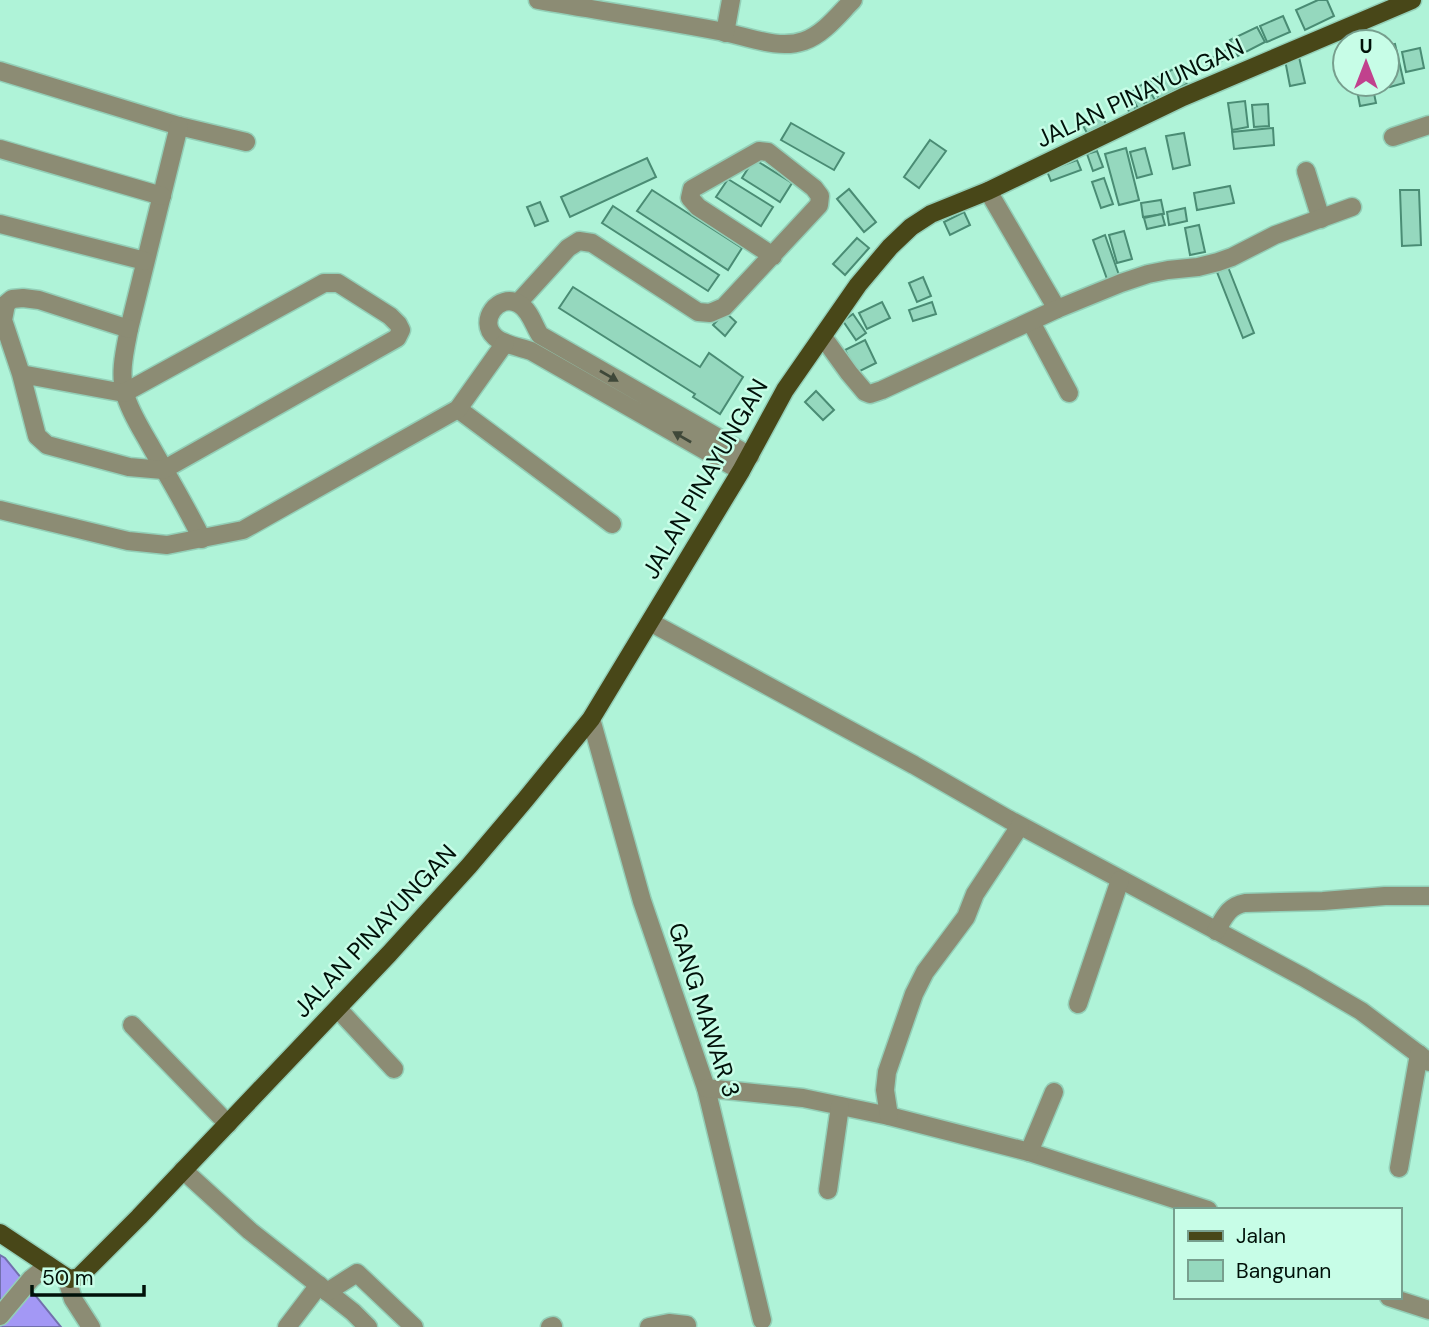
<svg xmlns="http://www.w3.org/2000/svg" width="1429" height="1327" font-family="'DM Sans',sans-serif">
  <style>
    .water { fill: #a398f5; stroke: #7270ae; stroke-width: 2 }
    .building { fill: #95d8be; stroke: #4a8c74; stroke-width: 2 }
    .lines { fill: none; stroke-linecap: round; stroke-linejoin: round }
    .minor-casing { stroke: #93cfb7; stroke-width: 21 }
    .major-casing { stroke: #93cfb7; stroke-width: 21 }
    .minor { stroke: #8c8c74; stroke-width: 18 }
    .major { stroke: #484718; stroke-width: 18 }
    .oneway { fill: #3f4839 }
    .labels { text-anchor: middle; stroke-width: 5; stroke-linejoin: round; paint-order: stroke }
    .street-label { font-size: 24px; fill: #001109; stroke: #c7fde7 }
  </style>
  <rect width="100%" height="100%" fill="#aff3d8"/>
  <!-- water -->
  <path class="water" d="M 0,1255 L 5,1258 L 61,1327 L 0,1327 Z"/>
  <!-- building -->
  <g class="building">
    <path d="M 1318,0 L 1327,0 L 1334,16 L 1305,30 L 1296,10 Z"/>
    <path d="M 1283,16 L 1290,32 L 1267,42 L 1260,26 Z"/>
    <path d="M 1257,27 L 1265,42 L 1238,56 L 1230,40 Z"/>
    <path d="M 1395,44 L 1404,83 L 1390,87 L 1387,72 L 1387,46 Z"/>
    <path d="M 1420,48 L 1424,68 L 1406,72 L 1402,52 Z"/>
    <path d="M 1228,49 L 1232,55 L 1209,68 L 1205,62 Z"/>
    <path d="M 1299,57 L 1305,83 L 1290,86 L 1285,60 Z"/>
    <path d="M 1177,67 L 1187,84 L 1159,99 L 1149,82 Z"/>
    <path d="M 1145,83 L 1155,100 L 1147,104 L 1138,87 Z"/>
    <path d="M 1356,84 L 1372,84 L 1376,103 L 1360,106 Z"/>
    <path d="M 1136,89 L 1146,106 L 1139,110 L 1129,93 Z"/>
    <path d="M 1129,97 L 1137,112 L 1131,115 L 1123,101 Z"/>
    <path d="M 1245,101 L 1248,127 L 1232,130 L 1228,103 Z"/>
    <path d="M 1268,104 L 1269,126 L 1254,127 L 1252,105 Z"/>
    <path d="M 1100,112 L 1106,124 L 1087,133 L 1081,122 Z"/>
    <path d="M 791,123 L 844,153 L 834,170 L 781,140 Z"/>
    <path d="M 1273,128 L 1274,145 L 1234,149 L 1232,132 Z"/>
    <path d="M 1184,133 L 1190,165 L 1173,169 L 1166,136 Z"/>
    <path d="M 930,140 L 946,151 L 919,188 L 904,177 Z"/>
    <path d="M 1126,148 L 1139,200 L 1119,205 L 1105,154 Z"/>
    <path d="M 1145,148 L 1152,174 L 1137,178 L 1130,152 Z"/>
    <path d="M 1097,151 L 1103,167 L 1093,171 L 1087,154 Z"/>
    <path d="M 647,158 L 656,177 L 570,217 L 561,197 Z"/>
    <path d="M 754,159 L 792,183 L 780,202 L 742,178 Z"/>
    <path d="M 1077,160 L 1081,170 L 1051,181 L 1047,171 Z"/>
    <path d="M 1104,178 L 1113,204 L 1101,208 L 1092,182 Z"/>
    <path d="M 728,179 L 773,207 L 761,226 L 716,197 Z"/>
    <path d="M 1230,186 L 1234,203 L 1197,210 L 1194,193 Z"/>
    <path d="M 849,189 L 876,222 L 864,232 L 837,199 Z"/>
    <path d="M 652,190 L 742,248 L 728,270 L 637,211 Z"/>
    <path d="M 1400,190 L 1419,190 L 1421,245 L 1402,246 Z"/>
    <path d="M 1161,200 L 1164,214 L 1143,217 L 1141,203 Z"/>
    <path d="M 540,202 L 548,221 L 535,226 L 527,207 Z"/>
    <path d="M 613,206 L 719,275 L 708,291 L 602,223 Z"/>
    <path d="M 1185,208 L 1187,221 L 1169,225 L 1167,212 Z"/>
    <path d="M 964,212 L 970,225 L 950,235 L 944,222 Z"/>
    <path d="M 1162,214 L 1165,225 L 1147,229 L 1144,218 Z"/>
    <path d="M 1199,225 L 1205,252 L 1190,255 L 1185,228 Z"/>
    <path d="M 1124,231 L 1132,259 L 1117,263 L 1109,235 Z"/>
    <path d="M 1105,235 L 1119,275 L 1107,279 L 1093,240 Z"/>
    <path d="M 857,238 L 869,248 L 845,275 L 833,264 Z"/>
    <path d="M 1228,267 L 1254,333 L 1243,338 L 1217,272 Z"/>
    <path d="M 923,277 L 931,296 L 917,302 L 909,283 Z"/>
    <path d="M 573,287 L 700,367 L 709,353 L 743,377 L 720,414 L 693,397 L 695,394 L 559,308 Z"/>
    <path d="M 882,302 L 890,318 L 867,329 L 859,313 Z"/>
    <path d="M 932,302 L 936,314 L 913,321 L 909,310 Z"/>
    <path d="M 725,312 L 736,322 L 725,336 L 713,325 Z"/>
    <path d="M 853,314 L 866,333 L 856,340 L 843,321 Z"/>
    <path d="M 865,340 L 876,363 L 856,373 L 845,350 Z"/>
    <path d="M 816,391 L 834,410 L 823,420 L 805,402 Z"/>
  </g>
  <g class="lines">
    <!-- minor casing -->
    <g class="minor-casing">
      <g id="minor">
        <path d="M 538,0 C 600,11 663,20 724,32 C 749,37 779,50 804,41 C 824,34 839,14 853,0"/>
        <path d="M 725,33 L 731,0"/>
        <path d="M 0,71 L 179,126 L 246,142"/>
        <path d="M 179,126 L 129,329 C 125,350 119,373 125,394 C 130,412 140,427 149,443 C 167,475 186,506 202,539"/>
        <path d="M 1393,137 L 1429,125"/>
        <path d="M 0,149 L 162,196"/>
        <path d="M 1306,171 L 1321,219"/>
        <path d="M 988,191 L 1057,309"/>
        <path d="M 0,224 L 145,261"/>
        <path d="M 518,303 L 568,248 L 579,241 L 592,243 L 698,312 L 710,313 L 724,307 L 819,205 L 820,196 L 814,188 L 768,152 L 759,151 L 692,189 L 690,198 L 698,207 L 773,256"/>
        <path d="M 1031,322 L 1069,393"/>
        <path d="M 823,337 L 849,373 L 865,392 L 870,394 L 882,390 L 1057,309 L 1121,283 L 1148,274 L 1168,270 L 1198,267 L 1218,262 L 1232,257 L 1275,235 L 1352,207"/>
        <path d="M 21,374 L 124,393 L 324,283 L 338,283 L 390,316 L 398,324 L 401,330 L 397,338 L 163,470 L 129,467 L 47,445 L 37,436 L 21,374 L 3,320 L 6,304 L 12,299 L 23,298 L 39,300 L 129,329"/>
        <path d="M 458,409 L 612,524"/>
        <path d="M 741,471 L 531,351 C 520,347 504,345 495,337 C 477,321 499,292 519,304 C 530,310 534,326 540,335 L 750,456"/>
        <path d="M 0,510 L 128,541 L 167,545 L 243,530 L 458,409 L 505,343"/>
        <path d="M 650,622 L 914,765 L 1008,819 L 1303,977 L 1361,1011 L 1429,1062"/>
        <path d="M 591,719 L 642,901 L 706,1088 L 762,1320"/>
        <path d="M 1216,931 C 1224,918 1228,906 1245,903 L 1323,901 L 1385,896 L 1429,896"/>
        <path d="M 1078,1004 L 1120,880"/>
        <path d="M 338,1009 L 394,1069"/>
        <path d="M 132,1025 L 228,1124"/>
        <path d="M 706,1088 L 803,1098 L 889,1116 L 1029,1152 L 1208,1210"/>
        <path d="M 889,1116 L 885,1090 L 887,1072 L 914,994 L 925,972 L 966,917 L 975,894 L 1020,826"/>
        <path d="M 1029,1152 L 1054,1092"/>
        <path d="M 1399,1168 L 1419,1054"/>
        <path d="M 183,1170 L 250,1231 L 353,1312 L 368,1327"/>
        <path d="M 828,1190 L 840,1106"/>
        <path d="M 66,1277 L 73,1299 L 91,1327"/>
        <path d="M 327,1292 L 357,1273 L 414,1327"/>
        <path d="M 1389,1297 L 1429,1310"/>
        <path d="M 0,1316 L 31,1279 L 48,1265"/>
        <path d="M 287,1327 L 319,1285"/>
        <path d="M 550,1327 L 553,1326"/>
        <path d="M 649,1327 L 669,1323 L 687,1325"/>
      </g>
    </g>
    <!-- major casing -->
    <g class="major-casing">
      <path id="major" d="M 0,1233 L 66,1277 L 70,1279 L 79,1277 L 139,1217 L 389,954 L 469,866 L 525,800 L 591,719 L 741,471 L 785,390 L 858,285 L 890,247 L 911,227 L 931,214 L 988,191 L 1183,97 L 1412,0"/>
    </g>
    <!-- minor -->
    <use href="#minor" class="minor"/>
    <!-- major -->
    <use href="#major" class="major"/>
  </g>
  <!-- one-way arrows -->
  <defs><path id="oneway-solid" d="M-6-.8H1V-3.2L6.5 0L1 3.2V.8H-6Z" transform="scale(1.75)"/></defs>
  <g class="oneway">
    <use href="#oneway-solid" transform="translate(609 376) rotate(30)"/>
    <use href="#oneway-solid" transform="translate(682 437) rotate(-150)"/>
  </g>
  <g class="labels">
    <!-- street labels -->
    <g class="street-label">
      <text transform="translate(1140 93) rotate(-25)" y="8">JALAN PINAYUNGAN</text>
      <text transform="translate(705 479) rotate(-60)" y="8">JALAN PINAYUNGAN</text>
      <text transform="translate(375 931) rotate(-47)" y="8">JALAN PINAYUNGAN</text>
      <text transform="translate(704 1010) rotate(72)" y="8">GANG MAWAR 3</text>
    </g>
  </g>
  <!-- legend -->
  <rect x="1174" y="1208" width="228" height="91" fill="#c7fde7" stroke="#779f8e" stroke-width="2"/>
  <rect x="1188" y="1231" width="35" height="10" fill="#484718" stroke="#779f8e" stroke-width="2"/>
  <text x="1236" y="1243" font-size="21" fill="#001109">Jalan</text>
  <rect x="1188" y="1260" width="35" height="21" fill="#95d8be" stroke="#779f8e" stroke-width="2"/>
  <text x="1236" y="1278" font-size="21" fill="#001109">Bangunan</text>
  <!-- north arrow -->
  <g transform="translate(1366 63)"><circle r="33" fill="#c7fde7" stroke="#779f8e" stroke-width="2"/>
  <path d="M0-5L12 26L0 18L-12 26Z" fill="#c1418d"/>
  <text y="-10" font-size="19" font-weight="bold" text-anchor="middle" fill="#001109">U</text>
  </g>
  <!-- scale -->
  <path d="M32 1285v10h112v-10" fill="none" stroke="#001109" stroke-width="3.5"/>
  <text x="42" y="1285" font-size="21" fill="#001109" stroke="#c7fde7" stroke-width="5" paint-order="stroke">50 m</text>
</svg>
